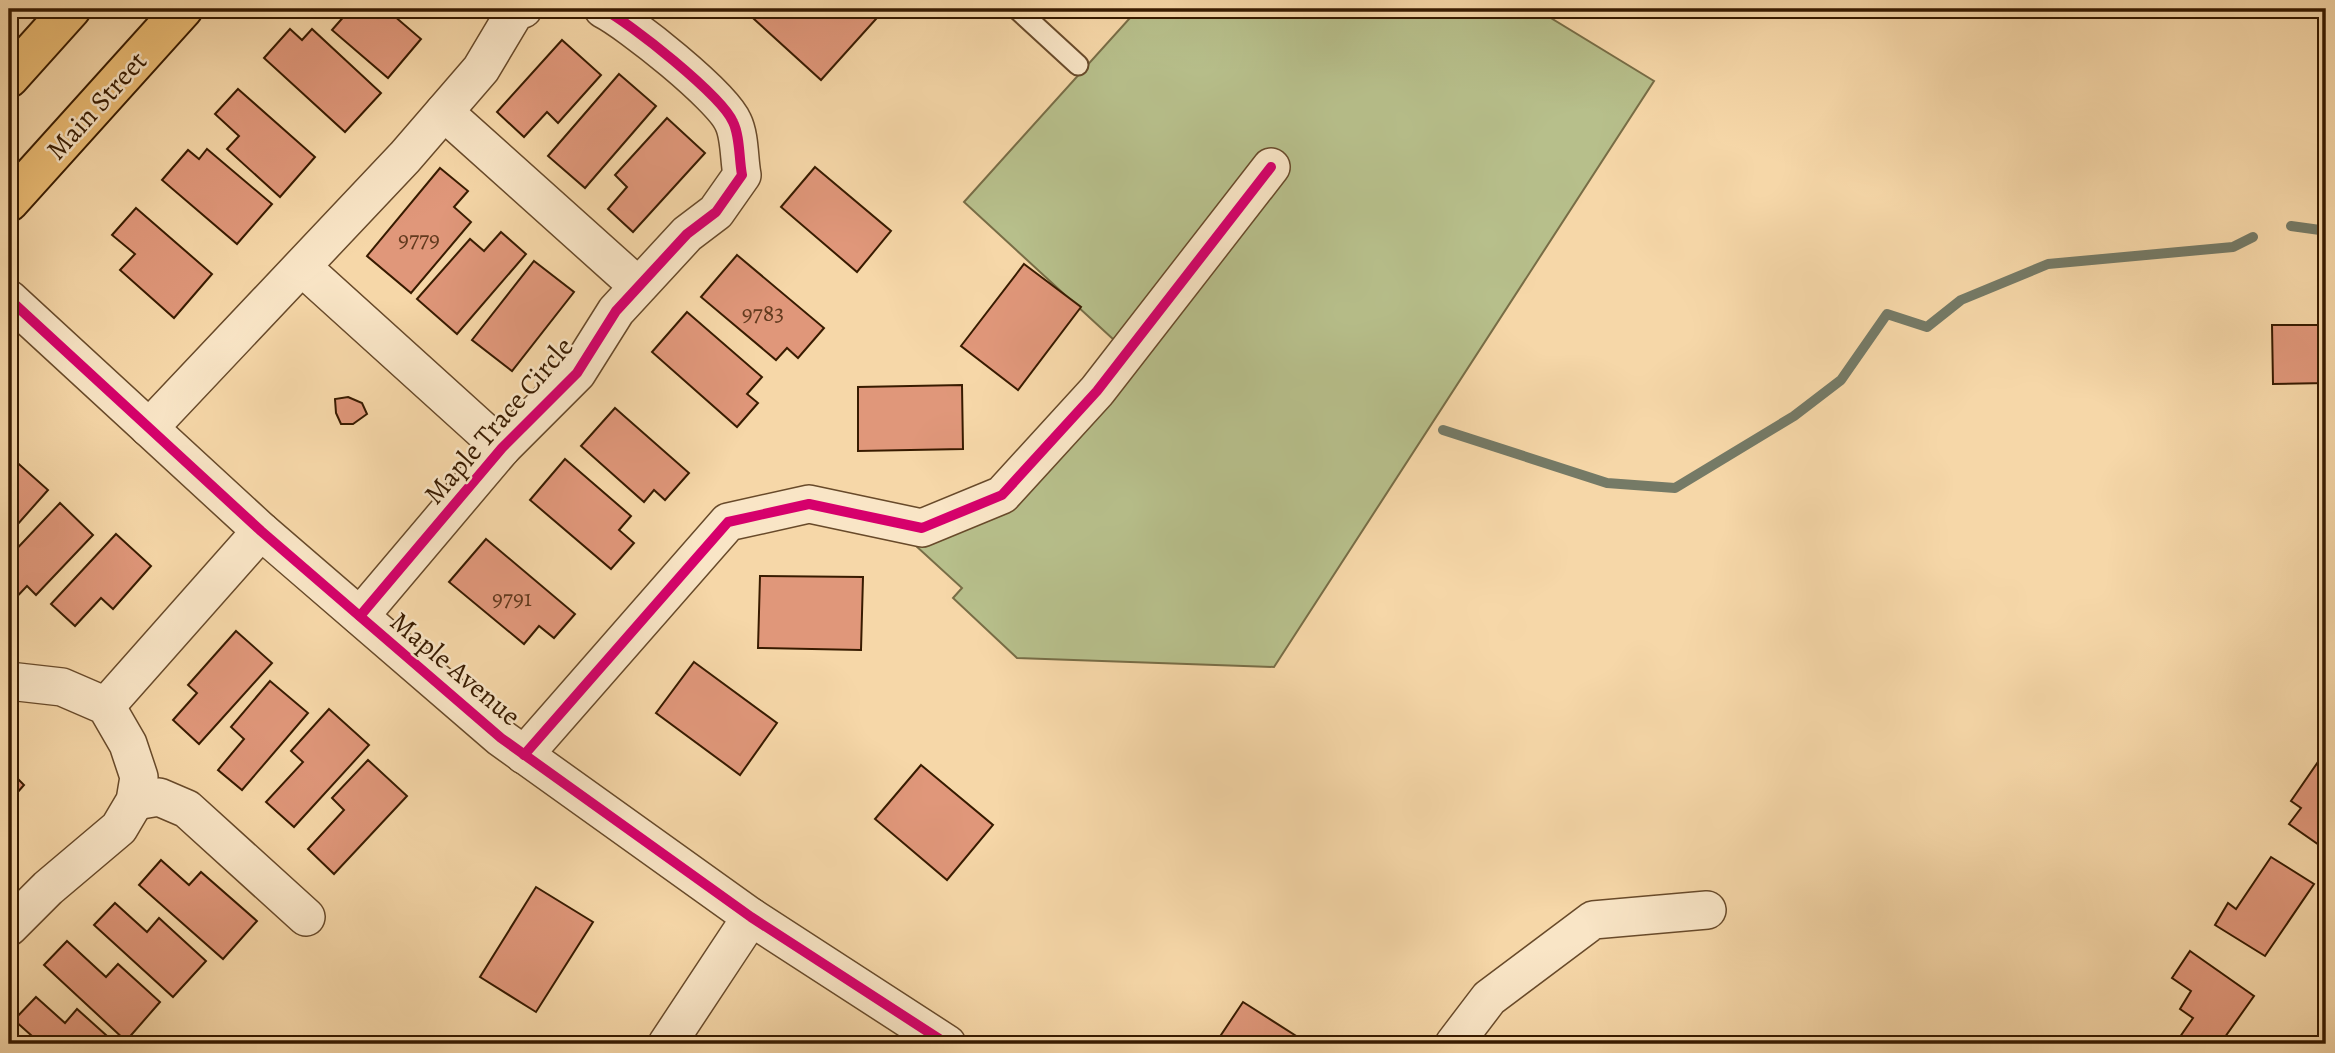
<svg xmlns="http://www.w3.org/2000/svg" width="2335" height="1053" font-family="Alegreya,serif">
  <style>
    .green { fill: #b7bf8b; stroke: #786d46; stroke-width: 2 }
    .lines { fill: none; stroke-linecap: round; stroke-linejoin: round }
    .stream { stroke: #757a66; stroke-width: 10 }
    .building { fill: #e0977a; stroke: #381b00; stroke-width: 2 }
    .lane-casing { stroke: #684a2a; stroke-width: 23 }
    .street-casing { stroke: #684a2a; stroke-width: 40 }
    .primary-casing { stroke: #381b00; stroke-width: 42 }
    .lane { stroke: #f9e5c6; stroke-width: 19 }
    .street { stroke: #f9e5c6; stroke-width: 37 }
    .primary { stroke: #ebbc74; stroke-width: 38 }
    .cycleway-casing { stroke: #f9e5c6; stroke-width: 15 }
    .cycleway { stroke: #d6006c; stroke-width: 10 }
    .labels { text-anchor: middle; stroke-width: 5; stroke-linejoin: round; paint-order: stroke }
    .number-label { font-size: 24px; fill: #623a1e }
    .street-label { font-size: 28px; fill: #381b00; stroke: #f9e5c6 }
  </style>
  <rect width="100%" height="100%" fill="#f6d7a8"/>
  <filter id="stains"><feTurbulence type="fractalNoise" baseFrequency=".00286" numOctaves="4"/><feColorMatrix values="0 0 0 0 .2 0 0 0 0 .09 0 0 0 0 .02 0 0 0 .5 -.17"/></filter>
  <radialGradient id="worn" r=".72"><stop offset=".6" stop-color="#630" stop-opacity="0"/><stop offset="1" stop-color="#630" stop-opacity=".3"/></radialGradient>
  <!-- green -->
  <path class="green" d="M 1138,9 L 1536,9 L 1654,81 L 1274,667 L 1017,658 L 953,598 L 962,588 L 892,524 L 958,516 L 1126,351 L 964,202 Z"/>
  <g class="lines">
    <!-- stream -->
    <g class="stream">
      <path d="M 2291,226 L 2320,230 L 2326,227"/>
      <path d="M 1443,430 L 1607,483 L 1675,488 L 1794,416 L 1841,380 L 1887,314 L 1927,327 L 1961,300 L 2048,264 L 2233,247 L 2253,237"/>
    </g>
  </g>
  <!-- building -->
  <g class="building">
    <path d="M 340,9 L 386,9 L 421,39 L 388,78 L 332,30 L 346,14 Z"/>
    <path d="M 743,9 L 885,9 L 821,80 Z"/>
    <path d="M 290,29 L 302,40 L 312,29 L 381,93 L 345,132 L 264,58 Z"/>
    <path d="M 562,40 L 601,75 L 558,123 L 547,112 L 524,137 L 497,112 Z"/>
    <path d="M 619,74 L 656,106 L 585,188 L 548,156 Z"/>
    <path d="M 238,89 L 315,157 L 280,197 L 227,149 L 239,136 L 215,114 Z"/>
    <path d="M 667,118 L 705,153 L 633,232 L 608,209 L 627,187 L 615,175 Z"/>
    <path d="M 207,149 L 272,204 L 237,244 L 162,180 L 188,150 L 199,159 Z"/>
    <path d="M 815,167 L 891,231 L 857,272 L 781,207 Z"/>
    <path d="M 440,168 L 468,191 L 454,207 L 471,222 L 411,293 L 367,256 Z"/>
    <path d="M 136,208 L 212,274 L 174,318 L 120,270 L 135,254 L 112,235 Z"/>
    <path d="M 501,232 L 526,254 L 457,334 L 417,299 L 470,239 L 484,251 Z"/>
    <path d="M 737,255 L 824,328 L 798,358 L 787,348 L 776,360 L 701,297 Z"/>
    <path d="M 534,261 L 574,292 L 512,371 L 472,340 Z"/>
    <path d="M 1024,264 L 1081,307 L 1018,390 L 961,346 Z"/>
    <path d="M 687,312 L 762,377 L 747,394 L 758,403 L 737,427 L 652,352 Z"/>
    <path d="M 2272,325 L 2326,325 L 2326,383 L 2273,384 Z"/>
    <path d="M 962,385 L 963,449 L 858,451 L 858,387 Z"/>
    <path d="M 348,397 L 362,403 L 367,414 L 353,424 L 341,424 L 336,413 L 335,399 Z"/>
    <path d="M 615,408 L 689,473 L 665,500 L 654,490 L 644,502 L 581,446 Z"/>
    <path d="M 12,458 L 48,490 L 9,534 L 9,461 Z"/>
    <path d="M 565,459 L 631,516 L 619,530 L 634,543 L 611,569 L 530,500 Z"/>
    <path d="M 60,503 L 93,535 L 36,595 L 27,586 L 9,605 L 9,557 Z"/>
    <path d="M 116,534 L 151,566 L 113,609 L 101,598 L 75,626 L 51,604 Z"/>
    <path d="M 486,539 L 575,614 L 554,638 L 539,626 L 524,644 L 449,582 Z"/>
    <path d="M 760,576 L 863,577 L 861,650 L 758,648 Z"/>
    <path d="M 236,631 L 272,663 L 199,744 L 173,720 L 197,693 L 188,685 Z"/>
    <path d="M 694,662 L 777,723 L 740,775 L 656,713 Z"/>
    <path d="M 270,681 L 308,713 L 242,790 L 218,770 L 244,739 L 231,727 Z"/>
    <path d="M 329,709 L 369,745 L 294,827 L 266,802 L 303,762 L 291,751 Z"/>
    <path d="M 2320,759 L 2326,763 L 2326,840 L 2322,847 L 2289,824 L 2301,808 L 2291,801 Z"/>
    <path d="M 368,760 L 407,796 L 334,874 L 308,849 L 344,810 L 332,798 Z"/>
    <path d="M 921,765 L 993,825 L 947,880 L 875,819 Z"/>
    <path d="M 9,770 L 24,785 L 9,802 Z"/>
    <path d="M 2271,857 L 2314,884 L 2265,956 L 2215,925 L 2228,903 L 2236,909 Z"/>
    <path d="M 161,860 L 189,885 L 201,872 L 257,921 L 223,959 L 139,885 Z"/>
    <path d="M 536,887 L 593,922 L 536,1012 L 480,977 Z"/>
    <path d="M 115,903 L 147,932 L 159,918 L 206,961 L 173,997 L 94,925 Z"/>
    <path d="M 67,941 L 106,977 L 118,964 L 160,1002 L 126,1041 L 44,965 Z"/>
    <path d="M 2190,951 L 2254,996 L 2220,1044 L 2175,1044 L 2193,1018 L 2180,1009 L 2191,991 L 2172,978 Z"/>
    <path d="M 36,997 L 65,1023 L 77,1009 L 116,1044 L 41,1044 L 14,1020 Z"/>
    <path d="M 1243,1002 L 1301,1039 L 1298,1044 L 1215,1044 Z"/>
    <path d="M 11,1034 L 23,1044 L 9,1044 Z"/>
  </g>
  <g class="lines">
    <!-- lane casing -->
    <g class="lane-casing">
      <path id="lane" d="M 1017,9 L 1078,65"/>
    </g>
    <!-- street casing -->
    <g class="street-casing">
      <g id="street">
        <path d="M 444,112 L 638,286"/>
        <path d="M 302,267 L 502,448"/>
        <path d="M 9,299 L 261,531 L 501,738 L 751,917 L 947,1044"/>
        <path d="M 149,428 L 405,157 L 481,69 L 515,12 L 523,9"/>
        <path d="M 360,616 L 502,448 L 577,373 L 616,311 L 687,234 L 716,212 L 742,175 C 739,159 740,136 733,122 C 722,96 629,22 603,9"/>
        <path d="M 9,681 L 62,687 L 106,706 L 128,744 L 139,777 L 135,801 L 119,828 L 48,888 L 9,927"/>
        <path d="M 106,706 L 261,531"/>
        <path d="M 524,755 L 728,522 L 809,504 L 922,528 L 1002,495 L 1097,391 L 1271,167"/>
        <path d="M 135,801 L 159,797 L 187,809 L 306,917"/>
        <path d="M 667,1044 L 751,917"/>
        <path d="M 1454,1044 L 1489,998 L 1593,920 L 1707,910"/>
      </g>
    </g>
    <!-- primary casing -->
    <g class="primary-casing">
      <g id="primary">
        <path d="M 9,78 L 71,9"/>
        <path d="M 9,202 L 183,9"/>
      </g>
    </g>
    <!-- lane -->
    <use href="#lane" class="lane"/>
    <!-- street -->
    <use href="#street" class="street"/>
    <!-- primary -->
    <use href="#primary" class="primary"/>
    <!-- cycleway casing -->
    <g class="cycleway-casing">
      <g id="cycleway">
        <path d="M 9,299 L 261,531 L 501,738 L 751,917 L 947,1044"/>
        <path d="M 360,616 L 502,448 L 577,373 L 616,311 L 687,234 L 716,212 L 742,175 C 739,159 740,136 733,122 C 722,96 629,22 603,9"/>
        <path d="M 524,755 L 728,522 L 809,504 L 922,528 L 1002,495 L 1097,391 L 1271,167"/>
      </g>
    </g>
    <!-- cycleway -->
    <use href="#cycleway" class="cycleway"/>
  </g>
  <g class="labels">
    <!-- number labels -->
    <g class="number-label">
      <text x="419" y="247">9779</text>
      <text x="763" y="321">9783</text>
      <text x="512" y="606">9791</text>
    </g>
    <!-- street labels -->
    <g class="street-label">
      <text transform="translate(96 105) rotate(-48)" y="10">Main Street</text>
      <text transform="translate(498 420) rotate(-49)" y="10">Maple Trace Circle</text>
      <text transform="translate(456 668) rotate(40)" y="10">Maple Avenue</text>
    </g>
  </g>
  <!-- margin -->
  <rect width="2335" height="1053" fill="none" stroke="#f6d7a8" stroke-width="35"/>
  <rect x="10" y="10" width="2314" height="1032" fill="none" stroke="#381b00" stroke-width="3.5"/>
  <rect x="18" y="18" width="2300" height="1018" fill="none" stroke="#381b00" stroke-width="2"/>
  <rect width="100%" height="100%" filter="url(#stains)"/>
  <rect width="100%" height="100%" fill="url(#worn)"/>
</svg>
